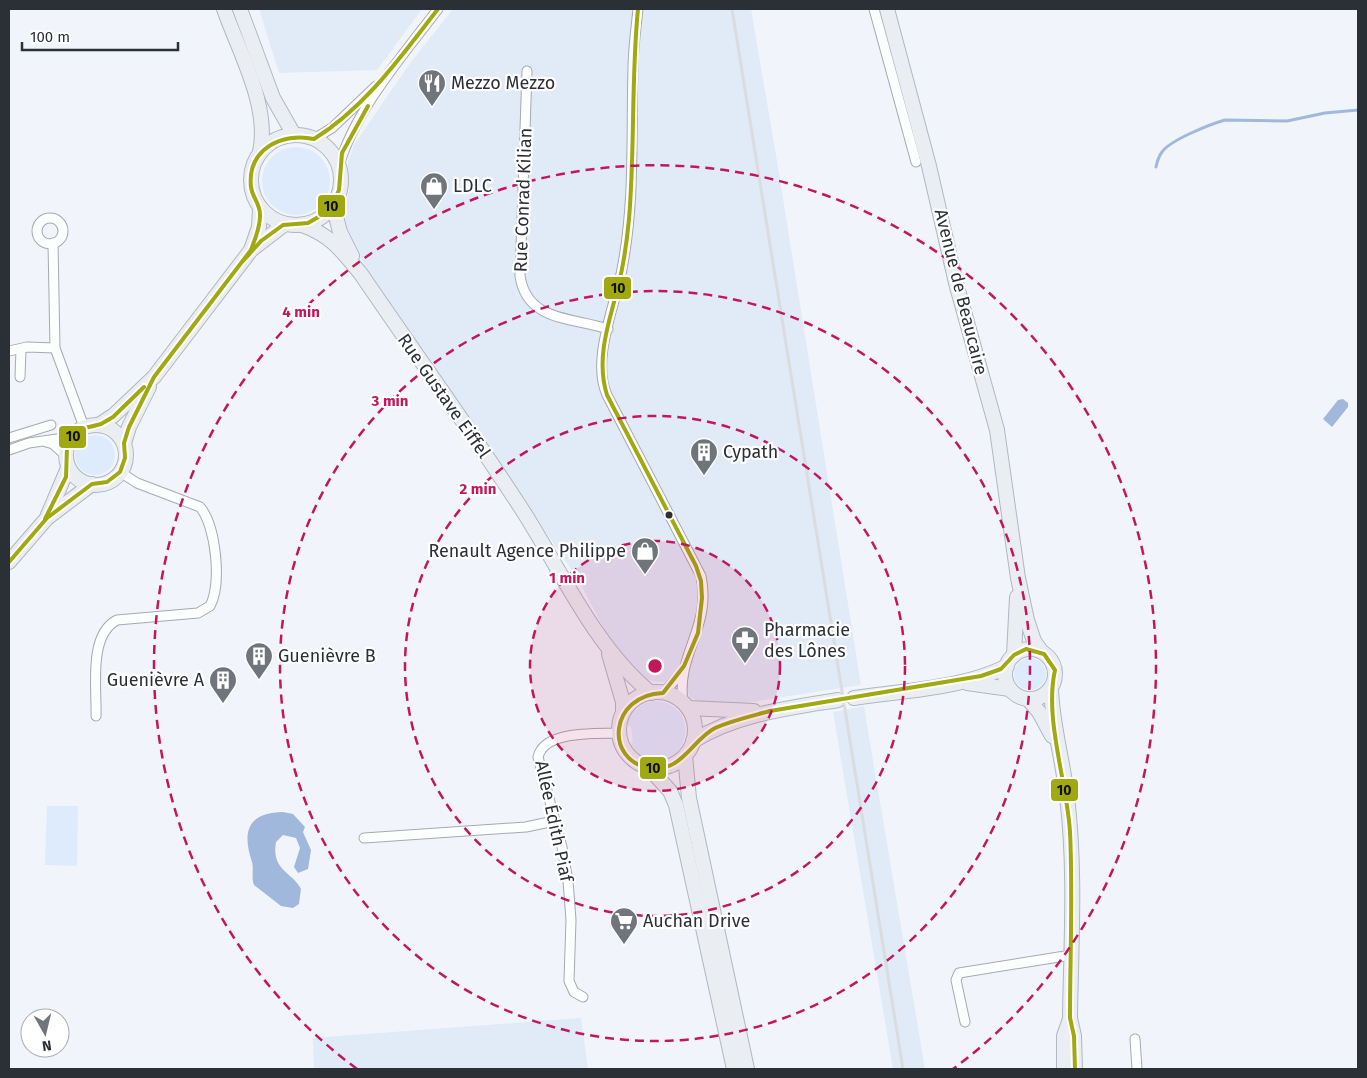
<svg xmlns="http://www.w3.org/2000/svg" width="1367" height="1078" font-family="'Fira Sans',sans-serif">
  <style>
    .built { fill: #e1eaf7 }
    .green { fill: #deebfc }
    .water { fill: #a0b8db }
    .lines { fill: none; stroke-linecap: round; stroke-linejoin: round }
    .stream { stroke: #a0b8db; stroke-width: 3 }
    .street-casing { stroke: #a6aaaf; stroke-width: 11 }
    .primary-casing { stroke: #b0b7c2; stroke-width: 16 }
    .street { stroke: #fdfefe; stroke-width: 9 }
    .primary { stroke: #eaeef3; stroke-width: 14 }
    .rail { stroke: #dbdcde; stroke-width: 3 }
    .bus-1-casing { stroke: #fff; stroke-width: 8 }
    .bus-1 { stroke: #a0aa10; stroke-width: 4 }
    .ring { fill: none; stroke: #c2185b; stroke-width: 2.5; stroke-dasharray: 9 6 }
    .bus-dot { fill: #2b3036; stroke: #fff; stroke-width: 2 }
    .labels { text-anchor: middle; stroke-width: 4.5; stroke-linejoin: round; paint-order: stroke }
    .poi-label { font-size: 18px; fill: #2b3036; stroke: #fff; text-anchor: start }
    .street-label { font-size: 18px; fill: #2b3036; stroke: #fff }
    .centre { fill: #c2185b; stroke: #fff; stroke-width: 2.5 }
    .ring-label { font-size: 15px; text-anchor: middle; font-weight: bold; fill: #c2185b; stroke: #fff; stroke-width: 4.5; stroke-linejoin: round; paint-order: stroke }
    .line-badge { stroke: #fff; stroke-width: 2 }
    .pale-badge-label { font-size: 14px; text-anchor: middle; font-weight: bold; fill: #111 }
  </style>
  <rect width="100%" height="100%" fill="#f1f5fb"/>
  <!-- built -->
  <g class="built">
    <path d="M 259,9 L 422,9 L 377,70 L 279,73 Z"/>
    <path d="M 453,9 L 751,9 L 777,161 L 861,685 L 745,703 L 703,704 L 690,697 L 685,683 L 672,677 L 664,682 L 657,682 L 640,678 L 611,642 L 579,581 L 365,266 L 345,230 L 341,215 L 349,191 L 348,162 L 354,145 L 408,66 Z"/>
    <path d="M 864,706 L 869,737 L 925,1069 L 893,1069 L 833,712 Z"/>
    <path d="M 581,1018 L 588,1069 L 314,1069 L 313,1038 Z"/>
  </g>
  <!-- green -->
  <g class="green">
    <circle cx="296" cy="181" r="34"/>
    <circle cx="95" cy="455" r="20"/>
    <circle cx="1030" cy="674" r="16"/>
    <path d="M 652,701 C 700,700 693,766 651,760 C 642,758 635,752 630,744 L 633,742 L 631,727 L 627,725 C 631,712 639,705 652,701 Z"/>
    <path d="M 47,806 L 78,806 L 77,866 L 45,865 Z"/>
  </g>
  <!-- water -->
  <g class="water">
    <path d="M 1343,399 L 1348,403 L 1348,407 L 1332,427 L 1323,419 L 1338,400 Z"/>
    <path d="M 283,812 L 293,814 L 305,827 L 303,832 L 311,850 L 308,869 L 298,873 L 294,867 L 300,848 L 296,838 L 283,835 L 276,842 C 271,871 293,872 301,889 L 299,904 L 293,908 L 281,906 L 254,885 C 251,877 254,870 252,862 C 242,832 247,813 283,812 Z"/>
  </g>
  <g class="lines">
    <!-- stream -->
    <path class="stream" d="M 1156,167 C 1157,162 1159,156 1162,152 C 1170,140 1211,124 1225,120 L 1287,121 L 1325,113 L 1358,110"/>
    <!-- street casing -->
    <g class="street-casing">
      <g id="street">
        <path d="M 638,9 C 636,29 633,49 633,69 C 631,138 635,202 622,269 C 615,306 591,360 607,395 L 701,576 C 712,627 676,654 683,702"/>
        <path d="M 874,9 L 916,162"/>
        <path d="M 527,71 L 520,276 C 527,322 572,317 608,329"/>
        <path d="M 314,139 L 332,128 L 376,86"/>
        <path d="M 339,166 C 355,110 403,55 438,9"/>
        <circle cx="50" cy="231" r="13"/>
        <path d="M 53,243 L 55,348 L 84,427"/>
        <path d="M 9,351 L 27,347 L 55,348"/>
        <path d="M 20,377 L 21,349"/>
        <path d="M 9,438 L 51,425"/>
        <path d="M 46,442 L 53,444 L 65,455"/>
        <path d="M 9,450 L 29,443 L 71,437"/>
        <path d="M 663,693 L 682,673"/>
        <path d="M 96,716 C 97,688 88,635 117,620 L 198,613 L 210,606 C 222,584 216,526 200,507 L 137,483 L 120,472"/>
        <path d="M 364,838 L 526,827 L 554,821"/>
        <path d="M 583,997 L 574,992 L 569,981 L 571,920 L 568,881 L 562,847 L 538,757 C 544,730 596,734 618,733"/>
        <path d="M 965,1022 L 956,980 L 959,973 L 1071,955"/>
        <path d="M 1135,1039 L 1137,1069"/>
      </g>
    </g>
    <!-- primary casing -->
    <g class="primary-casing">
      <g id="primary">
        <path d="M 224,9 C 239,52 270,106 260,152"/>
        <path d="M 240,9 L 273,98 L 294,135"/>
        <path d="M 887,9 L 929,166 L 956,283 L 997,430 L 1018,578 L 1027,620 L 1034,641 L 1041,651"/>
        <circle cx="296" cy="180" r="45"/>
        <path d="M 333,205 L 340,232 L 352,256"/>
        <path d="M 302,225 C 332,236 341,250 361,274 C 414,352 470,429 521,508 C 560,568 595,648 651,693"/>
        <path d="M 251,250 L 259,227 L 260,208"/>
        <path d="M 99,425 L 114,415 L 154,377 L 251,250 L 285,224"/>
        <circle cx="96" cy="455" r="30"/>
        <path d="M 124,443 L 129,427 L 149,387"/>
        <path d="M 48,515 L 68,468"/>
        <path d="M 9,562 L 47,518 L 92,484"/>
        <circle cx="1030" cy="674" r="25"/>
        <path d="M 609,654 L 623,702 L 623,711"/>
        <path d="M 1014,655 L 1017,597"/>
        <path d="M 967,683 L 1010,689"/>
        <path d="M 1051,688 C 1052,725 1063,760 1067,797 C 1076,870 1071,945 1070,1018 L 1074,1036 L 1075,1069"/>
        <circle cx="657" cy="730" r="38"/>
        <path d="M 854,698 C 900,691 966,688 1007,666"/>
        <path d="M 1028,699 L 1039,712 L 1052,736"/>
        <path d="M 688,708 L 754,711"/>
        <path d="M 693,741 C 737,714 788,708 838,700"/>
        <path d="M 685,756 L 689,798 L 747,1069"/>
        <path d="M 649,768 L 670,791 L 676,805 L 734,1069"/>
        <path d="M 1064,1069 L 1064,1036 L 1070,1019"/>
      </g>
    </g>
    <!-- street -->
    <use href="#street" class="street"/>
    <!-- primary -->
    <use href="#primary" class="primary"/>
    <!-- rail -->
    <path class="rail" d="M 732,9 L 903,1069"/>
    <!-- bus-1 casing -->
    <g class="bus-1-casing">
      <g id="bus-1">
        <path d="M 638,9 C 631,79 635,149 629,219 C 627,240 624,262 619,283 C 610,320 595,357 607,395 L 696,566 L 701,581 L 702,598 L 698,633 L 684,666 L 663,693 C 609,695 604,761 650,768 C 681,773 692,740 715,728 C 733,720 752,716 770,711 L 981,676 L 1001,669 L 1014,655 L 1026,649 L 1044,654 L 1055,670 C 1044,719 1067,781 1070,832 C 1073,893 1070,956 1070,1018 L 1074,1036 L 1075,1069"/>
        <path d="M 243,261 L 261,241 L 283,225 L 308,223 L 329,211 L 339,190 L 342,153 L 368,106"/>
        <path d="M 45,519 L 66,477 L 67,447 L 71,438 L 81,429 L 101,424 L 113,417 L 144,387"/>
        <path d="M 9,562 L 47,518 L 92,484 L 107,482 L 120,472 L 125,458 L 124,443 L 129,427 L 154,377 L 251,250 C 255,239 260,228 260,216 C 261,205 252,197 251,187 C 247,149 282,132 314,139 C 366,107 401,56 438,9"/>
      </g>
    </g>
    <!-- bus-1 -->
    <use href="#bus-1" class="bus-1"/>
  </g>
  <!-- distance rings -->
  <circle cx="655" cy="666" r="125" fill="#c2185b" fill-opacity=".12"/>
  <g class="ring">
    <circle cx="655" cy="666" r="125"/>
    <circle cx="655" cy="666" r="250"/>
    <circle cx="655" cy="666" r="375"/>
    <path d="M357 1069A501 501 0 1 1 953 1069"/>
  </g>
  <!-- icons -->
  <defs>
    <g id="restaurant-pin" transform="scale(1.4375)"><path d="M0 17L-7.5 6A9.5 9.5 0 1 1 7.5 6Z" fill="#70757b" stroke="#fff"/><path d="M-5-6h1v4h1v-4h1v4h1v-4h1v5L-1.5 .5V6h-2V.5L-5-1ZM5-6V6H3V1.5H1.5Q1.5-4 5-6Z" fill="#fff"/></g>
    <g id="shop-pin" transform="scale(1.4375)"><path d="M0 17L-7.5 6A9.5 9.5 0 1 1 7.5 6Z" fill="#70757b" stroke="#fff"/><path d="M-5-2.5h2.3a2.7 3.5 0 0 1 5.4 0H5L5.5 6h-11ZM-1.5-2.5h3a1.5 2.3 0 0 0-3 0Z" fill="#fff"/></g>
    <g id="building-pin" transform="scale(1.4375)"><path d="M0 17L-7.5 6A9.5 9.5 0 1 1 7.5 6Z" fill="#70757b" stroke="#fff"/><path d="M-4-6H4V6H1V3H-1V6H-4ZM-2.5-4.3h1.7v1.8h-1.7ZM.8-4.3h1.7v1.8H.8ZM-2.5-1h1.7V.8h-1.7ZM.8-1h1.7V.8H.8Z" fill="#fff"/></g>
    <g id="pharmacy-pin" transform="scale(1.4375)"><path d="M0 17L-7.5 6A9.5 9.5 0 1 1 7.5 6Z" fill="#70757b" stroke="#fff"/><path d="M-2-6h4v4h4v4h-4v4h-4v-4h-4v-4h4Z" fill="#fff"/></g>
    <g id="supermarket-pin" transform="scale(1.4375)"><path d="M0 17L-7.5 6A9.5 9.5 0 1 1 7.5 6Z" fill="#70757b" stroke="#fff"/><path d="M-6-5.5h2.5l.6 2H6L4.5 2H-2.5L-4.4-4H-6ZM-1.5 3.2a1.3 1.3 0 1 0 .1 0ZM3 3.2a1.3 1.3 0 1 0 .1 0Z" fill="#fff"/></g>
  </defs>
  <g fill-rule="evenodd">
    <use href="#restaurant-pin" x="432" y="83"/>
    <use href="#shop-pin" x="434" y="186"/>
    <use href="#building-pin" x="704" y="452"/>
    <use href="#shop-pin" x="645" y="551"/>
    <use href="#pharmacy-pin" x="745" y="640"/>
    <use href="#building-pin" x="259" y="656"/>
    <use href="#building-pin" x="223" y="680"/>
    <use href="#supermarket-pin" x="624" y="921"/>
  </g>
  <!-- markers -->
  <circle class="bus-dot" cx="669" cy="515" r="4.5"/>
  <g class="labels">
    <!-- poi labels -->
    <g class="poi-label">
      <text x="451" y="89">Mezzo Mezzo</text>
      <text x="453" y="192">LDLC</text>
      <text x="723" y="458">Cypath</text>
      <text x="626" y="557" text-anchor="end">Renault Agence Philippe</text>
      <text x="764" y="636">Pharmacie<tspan x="764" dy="21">des Lônes</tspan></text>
      <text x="278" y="662">Guenièvre B</text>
      <text x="204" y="686" text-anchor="end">Guenièvre A</text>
      <text x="643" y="927">Auchan Drive</text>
    </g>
    <!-- street labels -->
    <g class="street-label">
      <text transform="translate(523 200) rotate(-88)" y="6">Rue Conrad Kilian</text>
      <text transform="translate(961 292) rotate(76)" y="6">Avenue de Beaucaire</text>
      <text transform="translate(444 396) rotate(55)" y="6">Rue Gustave Eiffel</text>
      <text transform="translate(554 821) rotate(78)" y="6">Allée Édith Piaf</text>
    </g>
  </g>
  <circle cx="655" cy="666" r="8" class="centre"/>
  <g class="ring-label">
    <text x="301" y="317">4 min</text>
    <text x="390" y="406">3 min</text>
    <text x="478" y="494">2 min</text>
    <text x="567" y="583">1 min</text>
  </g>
  <g class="line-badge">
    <rect x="317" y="194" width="29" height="24" rx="5" fill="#a0aa10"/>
    <rect x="603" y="276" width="29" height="24" rx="5" fill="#a0aa10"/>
    <rect x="58" y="425" width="29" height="24" rx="5" fill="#a0aa10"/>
    <rect x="639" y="756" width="28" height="24" rx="5" fill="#a0aa10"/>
    <rect x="1050" y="778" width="29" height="24" rx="5" fill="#a0aa10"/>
  </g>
  <g class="pale-badge-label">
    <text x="331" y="211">10</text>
    <text x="618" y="293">10</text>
    <text x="73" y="441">10</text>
    <text x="653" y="773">10</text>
    <text x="1064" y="795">10</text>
  </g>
  <!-- border -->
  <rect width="1367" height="1078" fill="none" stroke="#2b3036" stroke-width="20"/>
  <!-- north arrow -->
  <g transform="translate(45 1033) rotate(172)"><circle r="24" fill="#ffffff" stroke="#aaacaf"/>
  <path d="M0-4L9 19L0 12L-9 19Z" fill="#70757b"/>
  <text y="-8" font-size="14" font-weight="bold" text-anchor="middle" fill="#2b3036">N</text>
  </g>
  <!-- scale -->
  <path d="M22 42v8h156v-8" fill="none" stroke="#2b3036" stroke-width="2.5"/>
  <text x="30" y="42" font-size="15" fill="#2b3036" stroke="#ffffff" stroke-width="4" paint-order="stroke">100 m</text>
</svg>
